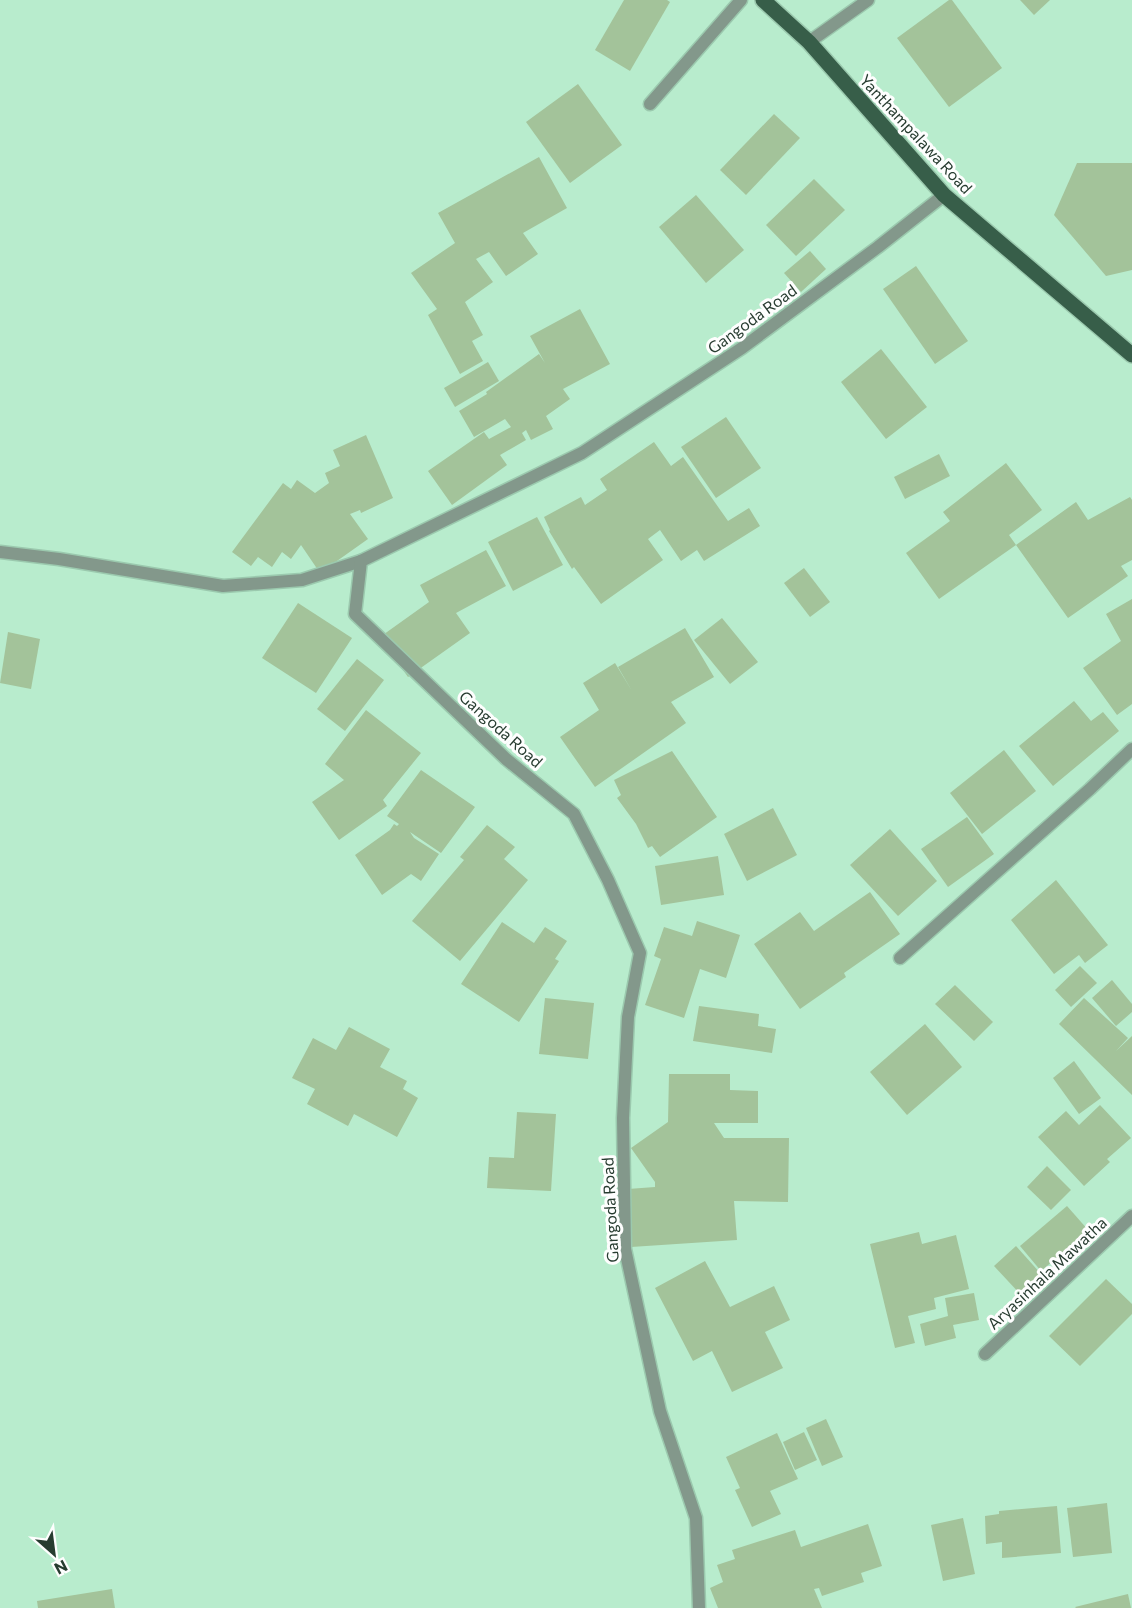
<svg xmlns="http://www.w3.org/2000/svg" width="1132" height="1608" font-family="Commissioner,sans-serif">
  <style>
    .building { fill: #a3c39a }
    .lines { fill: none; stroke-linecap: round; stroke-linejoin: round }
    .minor-casing { stroke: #9bc9ae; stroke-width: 15 }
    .primary-casing { stroke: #9bc9ae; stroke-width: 18 }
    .minor { stroke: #83988b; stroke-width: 12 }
    .primary { stroke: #375e49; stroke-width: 15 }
    .labels { text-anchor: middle; stroke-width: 6; stroke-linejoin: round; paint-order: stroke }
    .street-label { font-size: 16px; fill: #273c30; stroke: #fefefe }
  </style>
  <rect width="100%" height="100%" fill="#b8eccd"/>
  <!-- building -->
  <g class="building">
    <path d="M 624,0 L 667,0 L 670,2 L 630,71 L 595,50 Z"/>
    <path d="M 949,0 L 952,0 L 1002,68 L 949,107 L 897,38 Z"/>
    <path d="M 1020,0 L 1050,0 L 1034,15 Z"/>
    <path d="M 578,84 L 622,145 L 570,183 L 526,122 Z"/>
    <path d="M 774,114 L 800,138 L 746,195 L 720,170 Z"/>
    <path d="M 539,157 L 567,208 L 523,233 L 538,254 L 506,276 L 489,252 L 476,259 L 493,282 L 465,302 L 483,335 L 472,341 L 483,361 L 460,374 L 428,315 L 437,309 L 411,273 L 455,243 L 438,213 Z"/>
    <path d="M 1077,163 L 1132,163 L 1132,270 L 1106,276 L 1054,215 Z"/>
    <path d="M 814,179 L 845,210 L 796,256 L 766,225 Z"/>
    <path d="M 696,195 L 744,250 L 706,283 L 659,227 Z"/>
    <path d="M 810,251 L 826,269 L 801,292 L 784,273 Z"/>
    <path d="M 916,266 L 968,341 L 935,364 L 883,289 Z"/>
    <path d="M 580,309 L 610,364 L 563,389 L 570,399 L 546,416 L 553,429 L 531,440 L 526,430 L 522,433 L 526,440 L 500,455 L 507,465 L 452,505 L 428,471 L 484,432 L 489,439 L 511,427 L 505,419 L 474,437 L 459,411 L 487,394 L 486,392 L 539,354 L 545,363 L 530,336 Z"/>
    <path d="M 881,349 L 927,407 L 886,439 L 841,382 Z"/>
    <path d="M 488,362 L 499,381 L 455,407 L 444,388 Z"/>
    <path d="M 726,417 L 761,468 L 716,498 L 681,447 Z"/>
    <path d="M 366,435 L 393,498 L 361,513 L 360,510 L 350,514 L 368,539 L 320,573 L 301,545 L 291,559 L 282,552 L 272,567 L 258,557 L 251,566 L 232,552 L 283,483 L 291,489 L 297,480 L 315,493 L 329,483 L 325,473 L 340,466 L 333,450 Z"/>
    <path d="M 654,442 L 671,466 L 683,457 L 728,521 L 749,508 L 760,526 L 704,561 L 697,550 L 681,561 L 660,530 L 648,539 L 663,560 L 601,604 L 574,567 L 572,569 L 549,531 L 550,530 L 544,517 L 581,497 L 585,505 L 607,490 L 600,479 Z"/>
    <path d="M 939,454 L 950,476 L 905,499 L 894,477 Z"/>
    <path d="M 1006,463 L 1042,510 L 1009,535 L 1016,545 L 939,599 L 906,553 L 950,521 L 943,512 Z"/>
    <path d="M 1130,497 L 1132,500 L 1132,560 L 1121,566 L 1128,576 L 1068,618 L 1016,545 L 1076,502 L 1088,520 Z"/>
    <path d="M 537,517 L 563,565 L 513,591 L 488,542 Z"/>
    <path d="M 486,550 L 506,586 L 456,613 L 470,633 L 408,677 L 380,637 L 429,602 L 420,585 Z"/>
    <path d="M 804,568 L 830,602 L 810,617 L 784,583 Z"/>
    <path d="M 1132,599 L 1132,704 L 1117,715 L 1083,668 L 1121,641 L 1106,614 Z"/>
    <path d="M 298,603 L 352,638 L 316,693 L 262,658 Z"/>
    <path d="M 722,618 L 758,662 L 730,684 L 694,640 Z"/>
    <path d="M 685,628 L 714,677 L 671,702 L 686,723 L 595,787 L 560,737 L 599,710 L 583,683 L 615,663 L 632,691 L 618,667 Z"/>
    <path d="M 8,632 L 40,639 L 31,689 L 0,683 Z"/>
    <path d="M 357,659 L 384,680 L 345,731 L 317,709 Z"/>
    <path d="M 1074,701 L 1091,721 L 1103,712 L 1119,731 L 1053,786 L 1019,746 Z"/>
    <path d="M 366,710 L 421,753 L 383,800 L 387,806 L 339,840 L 312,802 L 344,780 L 325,764 Z"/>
    <path d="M 1004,750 L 1036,791 L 982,834 L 950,793 Z"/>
    <path d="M 672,751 L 717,817 L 660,857 L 652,846 L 648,848 L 636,824 L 617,798 L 621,795 L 614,780 Z"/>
    <path d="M 421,770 L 475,807 L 441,853 L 410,832 L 414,838 L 439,854 L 421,881 L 411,874 L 382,895 L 355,855 L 390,830 L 394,824 L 397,826 L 399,824 L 387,816 Z"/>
    <path d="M 773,808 L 797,855 L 747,881 L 724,834 Z"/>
    <path d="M 967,817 L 994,854 L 948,887 L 921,849 Z"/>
    <path d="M 487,825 L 515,847 L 504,859 L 528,880 L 460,961 L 412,921 L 464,860 L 460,857 Z"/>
    <path d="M 890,829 L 937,881 L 898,916 L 850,865 Z"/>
    <path d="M 718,856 L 724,895 L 661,905 L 655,866 Z"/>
    <path d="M 1056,880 L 1108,945 L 1085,963 L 1079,955 L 1054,974 L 1011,920 Z"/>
    <path d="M 870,892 L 900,934 L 844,973 L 846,977 L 800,1009 L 754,944 L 800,912 L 814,931 Z"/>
    <path d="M 697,921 L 740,935 L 726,978 L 700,969 L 684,1018 L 645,1005 L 661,959 L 654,956 L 664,927 L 692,936 Z"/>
    <path d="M 502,922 L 534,943 L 545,927 L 567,941 L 555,959 L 559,961 L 519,1022 L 461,984 Z"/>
    <path d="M 1080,966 L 1097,983 L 1071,1007 L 1055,990 Z"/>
    <path d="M 1112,980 L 1132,1004 L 1132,1012 L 1116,1026 L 1092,998 Z"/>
    <path d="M 955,985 L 993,1022 L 974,1041 L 935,1004 Z"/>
    <path d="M 545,998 L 594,1003 L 588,1059 L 539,1054 Z"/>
    <path d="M 1084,998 L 1128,1038 L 1116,1051 L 1132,1036 L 1132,1095 L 1059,1024 Z"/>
    <path d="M 699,1006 L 759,1014 L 758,1026 L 776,1029 L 772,1053 L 693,1041 Z"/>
    <path d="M 925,1024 L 962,1067 L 907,1115 L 870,1072 Z"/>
    <path d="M 349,1027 L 390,1049 L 380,1067 L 407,1081 L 403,1089 L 418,1098 L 397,1137 L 354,1114 L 348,1126 L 307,1104 L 315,1089 L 292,1078 L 313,1038 L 336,1050 Z"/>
    <path d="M 1074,1061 L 1101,1098 L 1079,1114 L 1053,1078 Z"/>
    <path d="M 669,1074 L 730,1074 L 730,1090 L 758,1091 L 758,1123 L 714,1123 L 724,1138 L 789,1138 L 788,1202 L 734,1201 L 737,1240 L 631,1247 L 628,1189 L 655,1187 L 655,1182 L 631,1148 L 668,1122 Z"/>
    <path d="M 1100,1105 L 1131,1138 L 1107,1159 L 1110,1162 L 1084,1186 L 1038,1137 L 1066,1111 L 1079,1125 Z"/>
    <path d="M 517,1112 L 556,1114 L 551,1191 L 487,1188 L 489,1157 L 514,1158 Z"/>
    <path d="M 1047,1166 L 1071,1190 L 1051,1210 L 1027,1187 Z"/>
    <path d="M 1067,1206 L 1089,1231 L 1041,1271 L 1020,1246 Z"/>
    <path d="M 919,1232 L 922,1244 L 956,1235 L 969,1289 L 934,1298 L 936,1309 L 908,1316 L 915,1343 L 895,1348 L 870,1244 Z"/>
    <path d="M 1016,1246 L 1042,1275 L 1020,1294 L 994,1266 Z"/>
    <path d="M 705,1261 L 730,1307 L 774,1286 L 790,1320 L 765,1332 L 783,1368 L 732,1392 L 712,1351 L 693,1361 L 655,1288 Z"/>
    <path d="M 1106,1279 L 1132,1304 L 1132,1314 L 1080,1366 L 1049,1336 Z"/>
    <path d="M 974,1293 L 979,1320 L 953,1325 L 956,1338 L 925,1346 L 920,1324 L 948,1316 L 945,1298 Z"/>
    <path d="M 826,1419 L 843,1457 L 822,1466 L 806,1428 Z"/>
    <path d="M 804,1432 L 817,1460 L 795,1470 L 783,1442 Z"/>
    <path d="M 777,1433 L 798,1479 L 770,1491 L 781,1514 L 752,1527 L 735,1490 L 740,1488 L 726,1457 Z"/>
    <path d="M 1107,1503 L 1112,1553 L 1073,1557 L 1067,1508 Z"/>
    <path d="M 1057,1506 L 1061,1553 L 1002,1558 L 1002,1542 L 986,1544 L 985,1516 L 999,1514 L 999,1511 Z"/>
    <path d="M 963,1518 L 975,1574 L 943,1581 L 931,1525 Z"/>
    <path d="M 868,1524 L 882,1566 L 861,1573 L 864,1582 L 822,1596 L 819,1588 L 814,1589 L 822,1608 L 718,1608 L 710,1588 L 723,1582 L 717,1565 L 735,1559 L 732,1550 L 795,1530 L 801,1547 Z"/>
    <path d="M 112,1589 L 115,1608 L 38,1608 L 37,1601 Z"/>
    <path d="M 1128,1594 L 1131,1608 L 1076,1608 L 1075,1607 Z"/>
  </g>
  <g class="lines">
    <!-- minor casing -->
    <g class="minor-casing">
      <g id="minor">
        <path d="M 809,42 L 868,0"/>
        <path d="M 650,104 L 741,0"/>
        <path d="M 0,552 L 59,559 L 223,586 L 302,580 L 361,561"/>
        <path d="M 900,958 L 1090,789 L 1132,749"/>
        <path d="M 985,1354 L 1132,1216"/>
        <path d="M 699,1608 L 696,1518 L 660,1411 L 625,1249 L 623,1118 L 628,1017 L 640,953 L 608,880 L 574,814 L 506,759 L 355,614 L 361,561 L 582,453 L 742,348 L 878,247 L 944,195"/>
      </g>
    </g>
    <!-- primary casing -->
    <g class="primary-casing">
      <path id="primary" d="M 763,0 L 809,42 L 944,195 L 1132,355"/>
    </g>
    <!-- minor -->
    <use href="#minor" class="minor"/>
    <!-- primary -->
    <use href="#primary" class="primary"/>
  </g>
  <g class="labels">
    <!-- street labels -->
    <g class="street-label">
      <text transform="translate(916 134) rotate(47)" y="6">Yanthampalawa Road</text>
      <text transform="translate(752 319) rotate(-36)" y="6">Gangoda Road</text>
      <text transform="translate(501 729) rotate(42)" y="6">Gangoda Road</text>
      <text transform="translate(610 1210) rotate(-93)" y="6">Gangoda Road</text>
      <text transform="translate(1047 1273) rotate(-43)" y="6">Aryasinhala Mawatha</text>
    </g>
  </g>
  <!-- north arrow -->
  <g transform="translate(54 1554) rotate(152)" stroke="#fefefe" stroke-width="4.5" paint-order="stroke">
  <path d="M0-4.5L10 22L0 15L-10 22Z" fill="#273c30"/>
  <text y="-9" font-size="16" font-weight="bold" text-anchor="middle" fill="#273c30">N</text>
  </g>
</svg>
